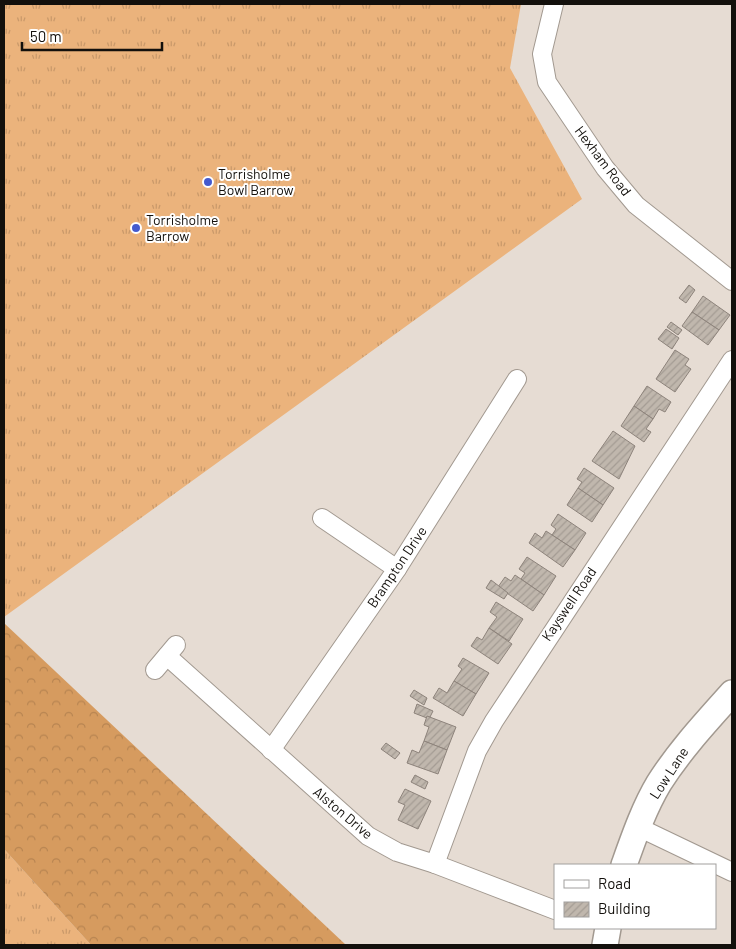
<svg xmlns="http://www.w3.org/2000/svg" width="736" height="949" font-family="Barlow,sans-serif">
  <style>
    .grass { fill: url(#grass-tufts) }
    .forest { fill: url(#forest-crowns) }
    .building { fill: url(#building-hatch); stroke: #8d837b }
    .lines { fill: none; stroke-linecap: round; stroke-linejoin: round }
    .street-casing { stroke: #a29990; stroke-width: 20 }
    .secondary-casing { stroke: #a29990; stroke-width: 28 }
    .street { stroke: #fff; stroke-width: 18 }
    .secondary { stroke: #fff; stroke-width: 25 }
    .poi-dot { fill: #445ace; stroke: #fff; stroke-width: 2 }
    .labels { text-anchor: middle; stroke-width: 4; stroke-linejoin: round; paint-order: stroke }
    .street-label { font-size: 14px; fill: #13100c; stroke: #fff }
    .poi-label { font-size: 14px; fill: #13100c; stroke: #fff; text-anchor: start }
  </style>
  <defs>
    <pattern id="grass-tufts" width="24" height="20" patternUnits="userSpaceOnUse" patternTransform="scale(1.25)"><rect width="24" height="20" fill="#ebb37c"/><path d="M3 7l-1-3M5 7V3M7 7l1-3M15 17l-1-3M17 17v-4M19 17l1-3" fill="none" stroke="#c9996a"/></pattern>
    <pattern id="forest-crowns" width="20" height="18" patternUnits="userSpaceOnUse" patternTransform="scale(1.25)"><rect width="20" height="18" fill="#d69b5f"/><path d="M2 6a3 3 0 1 1 6 0M12 15a3 3 0 1 1 6 0" fill="none" stroke="#b78451"/></pattern>
    <pattern id="building-hatch" width="6" height="6" patternUnits="userSpaceOnUse" patternTransform="scale(1.25)"><rect width="6" height="6" fill="#c0b7ad"/><path d="M-1 1l2-2M0 6l6-6M5 7l2-2" fill="none" stroke="#a49c94"/></pattern>
  </defs>
  <rect width="100%" height="100%" fill="#e6dcd3"/>
  <!-- grass -->
  <g class="grass">
    <path d="M 4,4 L 521,4 L 510,68 L 582,199 L 4,617 Z"/>
    <path d="M 4,849 L 91,945 L 4,945 Z"/>
  </g>
  <!-- forest -->
  <path class="forest" d="M 4,623 L 346,945 L 91,945 L 4,849 Z"/>
  <!-- building -->
  <g class="building">
    <path d="M 689,285 L 695,290 L 686,303 L 679,298 Z"/>
    <path d="M 703,296 L 730,315 L 719,330 L 692,312 Z"/>
    <path d="M 692,312 L 719,330 L 708,345 L 682,326 Z"/>
    <path d="M 671,322 L 682,330 L 678,335 L 667,327 Z"/>
    <path d="M 666,329 L 679,338 L 672,349 L 658,339 Z"/>
    <path d="M 675,350 L 689,359 L 685,365 L 691,369 L 675,392 L 656,379 Z"/>
    <path d="M 647,386 L 671,402 L 665,412 L 659,409 L 653,419 L 634,406 Z"/>
    <path d="M 634,406 L 653,419 L 646,429 L 651,432 L 644,442 L 621,426 Z"/>
    <path d="M 613,431 L 635,446 L 619,479 L 592,461 Z"/>
    <path d="M 584,468 L 614,488 L 603,505 L 578,488 L 582,482 L 577,479 Z"/>
    <path d="M 578,488 L 603,505 L 592,522 L 567,505 Z"/>
    <path d="M 558,514 L 586,533 L 575,550 L 552,535 L 556,529 L 551,525 Z"/>
    <path d="M 546,531 L 575,550 L 563,567 L 529,543 L 535,533 L 542,538 Z"/>
    <path d="M 527,557 L 556,576 L 544,595 L 521,579 L 525,573 L 519,569 Z"/>
    <path d="M 515,575 L 544,595 L 533,611 L 498,587 L 505,577 L 511,581 Z"/>
    <path d="M 491,580 L 508,593 L 504,599 L 486,588 Z"/>
    <path d="M 496,602 L 523,619 L 509,641 L 489,628 L 497,617 L 490,612 Z"/>
    <path d="M 489,628 L 512,644 L 498,664 L 471,646 L 477,637 L 482,640 Z"/>
    <path d="M 463,658 L 489,673 L 476,694 L 454,681 L 462,669 L 458,666 Z"/>
    <path d="M 454,681 L 476,694 L 463,716 L 433,698 L 439,688 L 447,693 Z"/>
    <path d="M 414,690 L 427,698 L 424,705 L 410,696 Z"/>
    <path d="M 417,704 L 433,711 L 430,717 L 427,718 L 414,713 Z"/>
    <path d="M 427,716 L 456,727 L 447,750 L 424,741 L 429,727 L 424,725 Z"/>
    <path d="M 424,741 L 447,750 L 438,774 L 407,763 L 412,750 L 419,753 Z"/>
    <path d="M 386,743 L 400,753 L 395,759 L 381,749 Z"/>
    <path d="M 415,775 L 428,782 L 425,789 L 411,782 Z"/>
    <path d="M 405,789 L 431,801 L 418,829 L 398,820 L 405,805 L 398,802 Z"/>
  </g>
  <g class="lines">
    <!-- street casing -->
    <g class="street-casing">
      <g id="street">
        <path d="M 554,4 L 542,54 L 547,82 L 605,168 L 636,205 L 732,281"/>
        <path d="M 322,518 L 397,569"/>
        <path d="M 167,656 L 368,836 L 397,852 L 435,864 L 555,910"/>
        <path d="M 155,670 L 176,645"/>
        <path d="M 271,750 L 397,569 L 517,379"/>
        <path d="M 638,827 L 732,872"/>
        <path d="M 435,864 L 477,751 L 494,721 L 732,360"/>
      </g>
    </g>
    <!-- secondary casing -->
    <g class="secondary-casing">
      <g id="secondary">
        <path d="M 624,865 C 634,837 644,808 659,783 C 680,750 706,722 732,693"/>
        <path d="M 605,945 L 608,928"/>
      </g>
    </g>
    <!-- street -->
    <use href="#street" class="street"/>
    <!-- secondary -->
    <use href="#secondary" class="secondary"/>
  </g>
  <!-- markers -->
  <g class="poi-dot">
    <circle cx="208" cy="182" r="5"/>
    <circle cx="136" cy="228" r="5"/>
  </g>
  <g class="labels">
    <!-- street labels -->
    <g class="street-label">
      <text transform="translate(603 161) rotate(53)" y="5">Hexham Road</text>
      <text transform="translate(397 567) rotate(-56)" y="5">Brampton Drive</text>
      <text transform="translate(569 604) rotate(-56)" y="5">Kayswell Road</text>
      <text transform="translate(669 773) rotate(-57)" y="5">Low Lane</text>
      <text transform="translate(343 813) rotate(40)" y="5">Alston Drive</text>
    </g>
    <!-- poi labels -->
    <g class="poi-label">
      <text x="218" y="179">Torrisholme<tspan x="218" dy="16">Bowl Barrow</tspan></text>
      <text x="146" y="225">Torrisholme<tspan x="146" dy="16">Barrow</tspan></text>
    </g>
  </g>
  <!-- border -->
  <rect width="736" height="949" fill="none" stroke="#13100c" stroke-width="10"/>
  <!-- legend -->
  <rect x="554" y="864" width="162" height="65" fill="#ffffff" stroke="#a19f9e"/>
  <rect x="564" y="880" width="25" height="8" fill="#ffffff" stroke="#a19f9e"/>
  <text x="598" y="889" font-size="15" fill="#13100c">Road</text>
  <rect x="564" y="902" width="25" height="15" fill="url(#building-hatch)" stroke="#a19f9e"/>
  <text x="598" y="914" font-size="15" fill="#13100c">Building</text>
  <!-- scale -->
  <path d="M22 42v8h140v-8" fill="none" stroke="#13100c" stroke-width="2.5"/>
  <text x="30" y="42" font-size="15" fill="#13100c" stroke="#ffffff" stroke-width="4" paint-order="stroke">50 m</text>
</svg>
